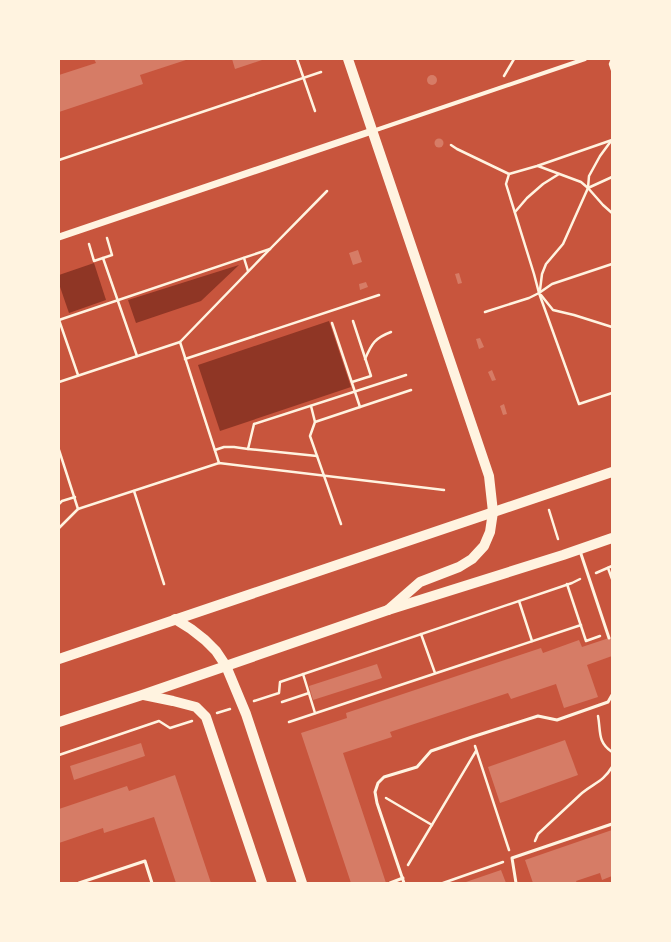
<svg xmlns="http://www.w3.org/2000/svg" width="671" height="942" font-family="Mulish,sans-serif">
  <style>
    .water { fill: #8f3625 }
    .building { fill: #d67c66 }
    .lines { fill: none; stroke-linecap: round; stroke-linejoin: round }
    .path { stroke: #fff3e0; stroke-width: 2.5 }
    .service { stroke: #fff3e0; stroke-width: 3 }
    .minor { stroke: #fff3e0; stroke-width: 4 }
    .tertiary { stroke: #fff3e0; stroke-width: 7 }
    .primary { stroke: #fff3e0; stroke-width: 10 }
  </style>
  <rect width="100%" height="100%" fill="#c8553d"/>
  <!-- water -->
  <g class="water">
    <path d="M 94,263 L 106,300 L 69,313 L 59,284 L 59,275 Z"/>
    <path d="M 239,265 L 201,301 L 136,323 L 128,300 Z"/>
    <path d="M 329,321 L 351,387 L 220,431 L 198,365 Z"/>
  </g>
  <!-- building -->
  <g class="building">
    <path d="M 94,59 L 189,59 L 140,75 L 143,84 L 59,112 L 59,75 L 96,63 Z"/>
    <path d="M 232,59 L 265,59 L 235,69 Z"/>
    <circle cx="432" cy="80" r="5"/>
    <circle cx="439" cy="143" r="4.5"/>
    <path d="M 358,250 L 362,262 L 353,265 L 349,253 Z"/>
    <path d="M 459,273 L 462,283 L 458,284 L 455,274 Z"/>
    <path d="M 366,282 L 368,287 L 360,290 L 359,284 Z"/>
    <path d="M 480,338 L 484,347 L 479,349 L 476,339 Z"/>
    <path d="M 492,370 L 496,380 L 492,381 L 488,372 Z"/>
    <path d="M 504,404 L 507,414 L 503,415 L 500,406 Z"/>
    <path d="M 612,637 L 612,656 L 587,665 L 598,697 L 564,708 L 556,684 L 511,699 L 508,693 L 390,732 L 392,737 L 343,753 L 386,883 L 351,883 L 301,733 L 347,718 L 346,713 L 541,648 L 543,653 L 579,640 L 582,647 Z"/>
    <path d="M 377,664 L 382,678 L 313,700 L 309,686 Z"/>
    <path d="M 565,740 L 578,775 L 500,803 L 488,767 Z"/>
    <path d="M 141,743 L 145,756 L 74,780 L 70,766 Z"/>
    <path d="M 175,775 L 211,883 L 176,883 L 154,817 L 104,833 L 103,828 L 59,843 L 59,809 L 127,786 L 129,791 Z"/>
    <path d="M 612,830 L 612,876 L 602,880 L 600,873 L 576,881 L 577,883 L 533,883 L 525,860 Z"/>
    <path d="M 501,870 L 506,883 L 463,883 Z"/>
  </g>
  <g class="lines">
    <!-- path -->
    <g class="path">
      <path d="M 297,59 L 315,111"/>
      <path d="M 612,59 L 610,64 L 612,70"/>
      <path d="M 504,76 L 514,59"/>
      <path d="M 451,145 L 457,149 L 509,174 L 537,166 L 612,140"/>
      <path d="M 59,160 L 321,72"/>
      <path d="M 538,166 L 581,182 L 588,188 L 603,205 L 612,213"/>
      <path d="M 509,174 L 506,184 L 534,274 L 539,293 L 579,404 L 612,393"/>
      <path d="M 588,188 L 589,176 L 600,156 L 611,141"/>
      <path d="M 515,212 L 527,198 L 543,184 L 559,174"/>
      <path d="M 89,244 L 94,261 L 112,255 L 107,238"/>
      <path d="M 103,258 L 137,356"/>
      <path d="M 244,258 L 248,271"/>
      <path d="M 540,290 L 542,274 L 546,264 L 563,244 L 588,188 L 612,177"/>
      <path d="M 541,295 L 553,310 L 574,315 L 612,327"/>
      <path d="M 485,312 L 529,298 L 539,293 L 552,284 L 612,264"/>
      <path d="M 59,320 L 270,249"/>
      <path d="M 59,320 L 78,375"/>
      <path d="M 332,323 L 360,407"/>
      <path d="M 180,342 L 270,249 L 327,191"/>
      <path d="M 185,359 L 379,295"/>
      <path d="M 365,359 C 372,343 375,338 391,332"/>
      <path d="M 59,382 L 180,342 L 219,463"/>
      <path d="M 352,382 L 371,376 L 353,321"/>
      <path d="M 311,406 L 315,422"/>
      <path d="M 248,449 L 317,456"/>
      <path d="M 59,450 L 78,509 L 219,463 L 444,490"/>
      <path d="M 215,450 L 224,447 L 234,447 L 248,449 L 254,424 L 406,375"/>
      <path d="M 134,491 L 164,584"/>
      <path d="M 59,504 L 62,501 L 75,497"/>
      <path d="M 549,510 L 558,539"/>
      <path d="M 341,524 L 310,436 L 315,422 L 411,390"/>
      <path d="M 59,528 L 78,509"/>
      <path d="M 608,568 L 612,579"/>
      <path d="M 596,573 L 612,566"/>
      <path d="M 567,584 L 586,641 L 600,636"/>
      <path d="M 519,601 L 532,641"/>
      <path d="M 421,634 L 435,673"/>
      <path d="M 303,674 L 315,713"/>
      <path d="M 254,701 L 279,693 L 280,682 L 572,583 L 580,579"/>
      <path d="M 282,702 L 309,693"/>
      <path d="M 217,713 L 230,709"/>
      <path d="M 598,716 C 601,731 597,742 612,752"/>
      <path d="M 289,722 L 581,625"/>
      <path d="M 475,746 L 509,850"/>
      <path d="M 59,755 L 159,721 L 170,728 L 192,721"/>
      <path d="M 386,798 L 432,825"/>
      <path d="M 535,841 L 538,834 L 582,793 C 594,783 603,782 612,767"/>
      <path d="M 408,865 L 476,751"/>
      <path d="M 443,883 L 503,862"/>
    </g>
    <!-- service -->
    <g class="service">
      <path d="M 580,551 L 609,638"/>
      <path d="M 79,883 L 145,861 L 152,883"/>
      <path d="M 390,883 L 403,878"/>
      <path d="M 404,883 L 377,803 L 375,792 L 378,783 L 384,777 L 417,767 L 431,751 L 472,737 L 538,716 L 557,720 L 608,702 L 612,695"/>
      <path d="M 516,883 L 512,858 L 612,824"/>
    </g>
    <!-- minor -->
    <path class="minor" d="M 373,131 L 585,59"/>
    <!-- tertiary -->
    <path class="tertiary" d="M 59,237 L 372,131"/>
    <!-- primary -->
    <g class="primary">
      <path d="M 348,59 L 489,476 L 493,512 L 490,532 L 484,546 L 472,559 L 459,567 L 420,582 L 388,610"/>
      <path d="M 175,619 L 191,629 L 205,640 L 216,651 L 226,666 L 246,714 L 302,883"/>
      <path d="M 59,659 L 612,472"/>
      <path d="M 144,695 L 173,701 L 196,707 L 206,717 L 262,883"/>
      <path d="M 59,722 L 142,695 L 388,610 L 563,555 L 612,538"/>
    </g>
  </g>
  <!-- border -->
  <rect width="671" height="942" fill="none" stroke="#fff3e0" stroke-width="120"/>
</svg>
